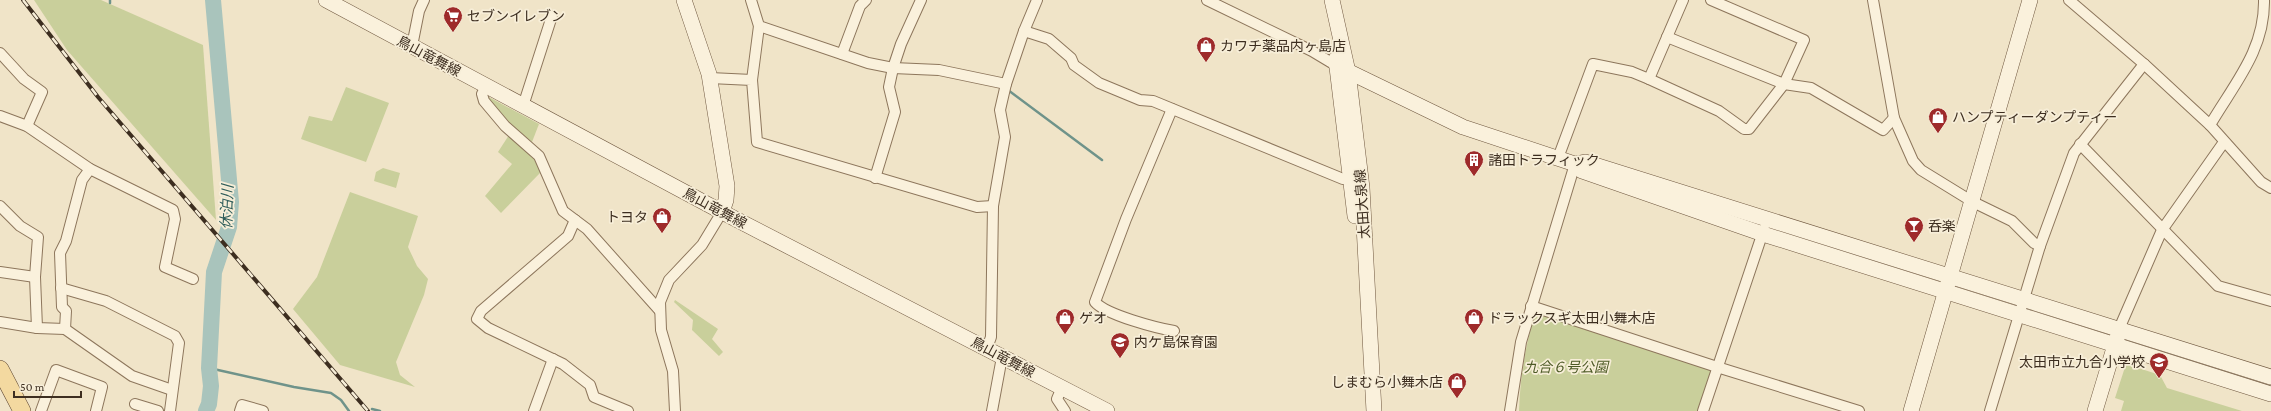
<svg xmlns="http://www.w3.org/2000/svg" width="2271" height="411" font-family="'Crimson Pro','Noto Sans JP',serif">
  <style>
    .green { fill: #c9cf9b }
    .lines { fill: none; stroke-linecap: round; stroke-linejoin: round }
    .stream { stroke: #6f938a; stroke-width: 2.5 }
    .river { stroke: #a9c4bc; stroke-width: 16 }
    .street-casing { stroke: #8d765c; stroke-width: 12 }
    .secondary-casing { stroke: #6f573f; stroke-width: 16 }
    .primary-casing { stroke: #5b4430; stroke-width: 18 }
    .street { stroke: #faf1dc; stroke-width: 10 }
    .secondary { stroke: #faf1dc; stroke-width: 15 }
    .primary { stroke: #f3d9a0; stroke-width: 17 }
    .rail-casing { stroke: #3d2e20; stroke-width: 4 }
    .rail { stroke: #f7eed8; stroke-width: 2.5; stroke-dasharray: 8; stroke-linecap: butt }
    .labels { text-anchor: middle; stroke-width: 3.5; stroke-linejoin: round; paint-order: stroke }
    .poi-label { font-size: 14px; fill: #3d2e20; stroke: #f7eed8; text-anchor: start }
    .street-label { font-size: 14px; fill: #3d2e20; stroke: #f7eed8 }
    .park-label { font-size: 14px; font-style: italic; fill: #4d5a26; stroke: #f7eed8 }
    .water-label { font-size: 15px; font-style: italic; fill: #2f5d5a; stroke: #f7eed8 }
  </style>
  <rect width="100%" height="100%" fill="#f0e4c8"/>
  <!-- green -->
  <g class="green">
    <path d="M 34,0 L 101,0 L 203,45 L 216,220 L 67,50 Z"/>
    <path d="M 346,87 L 389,103 L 366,162 L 301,139 L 309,116 L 332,121 Z"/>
    <path d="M 487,96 L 539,124 L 532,142 L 505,121 Z"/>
    <path d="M 509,135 C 522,146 537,155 540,173 L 501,213 L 485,196 L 512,164 L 498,152 Z"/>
    <path d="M 383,168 L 400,173 L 396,188 L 374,181 L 376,172 Z"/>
    <path d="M 350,192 L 418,216 L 408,247 L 417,266 L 428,279 L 424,295 L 396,362 L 400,375 L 415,387 L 340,365 L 293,309 L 317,277 Z"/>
    <path d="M 675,300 L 718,329 L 712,339 L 723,352 L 719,356 L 692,330 L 693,320 L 674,302 Z"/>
    <path d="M 1540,313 L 1712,369 L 1698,411 L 1519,411 C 1520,378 1525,348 1534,316 Z"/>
    <path d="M 2126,364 L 2160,375 L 2167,388 L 2242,411 L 2121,411 L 2124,401 L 2115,398 Z"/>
  </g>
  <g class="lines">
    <!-- stream -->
    <g class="stream">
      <path d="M 110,3 L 110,0"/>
      <path d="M 1008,90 L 1102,160"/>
      <path d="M 209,368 L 294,387 L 331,393 L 341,400 L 349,411"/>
      <path d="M 372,409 L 380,411"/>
    </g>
    <!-- river -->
    <path class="river" d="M 206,411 L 209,404 L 211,386 L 209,368 L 214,272 L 229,227 L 231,202 L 213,0"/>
    <!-- street casing -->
    <g class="street-casing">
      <g id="street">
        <path d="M 751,0 L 759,26 L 868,63 L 893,68 L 939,70 L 1006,84"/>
        <path d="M 1207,0 L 1312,51 L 1337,66"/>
        <path d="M 1873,0 L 1894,118 L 1913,161 L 1921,170 L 1973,202 L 2012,221 L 2034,243 L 2040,246"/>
        <path d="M 2069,0 L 2144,64 L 2210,125 L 2261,182 L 2271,188"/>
        <path d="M 1024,31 L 1049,39 L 1071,58 L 1074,65 L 1099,83 L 1140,100 L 1153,101 L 1343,179 L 1356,179"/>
        <path d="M 1667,37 L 1784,84 L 1811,88 L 1883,130 L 1894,118"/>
        <path d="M 412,46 L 419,11 L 424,0"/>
        <path d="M 0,53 L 24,79 L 42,92 L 27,126"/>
        <path d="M 842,54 L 860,6 L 866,0"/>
        <path d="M 710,78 L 752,80 L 757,142 L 977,207 L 993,206"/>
        <path d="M 1649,79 L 1683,0"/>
        <path d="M 752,80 L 759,26"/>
        <path d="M 486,86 L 482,94 L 484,101 L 505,126 L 539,156 L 563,211 L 587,229 L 660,311"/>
        <path d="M 523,106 L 552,16"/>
        <path d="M 1172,109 L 1126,219 L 1095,302 C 1106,315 1157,328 1174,331"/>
        <path d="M 0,116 L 27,126 L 90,169 L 173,210 L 175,219 L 165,267 L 193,279"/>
        <path d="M 2210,125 C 2234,84 2265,50 2264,0"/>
        <path d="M 2080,144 L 2218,286 L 2271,301"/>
        <path d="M 1558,158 L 1593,64 L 1632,72 L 1649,79 L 1719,111 L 1744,129 L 1749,129 L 1784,84 L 1804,40 L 1711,0"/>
        <path d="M 875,178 L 895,112 L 889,87 L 893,68 L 901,44 L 921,0"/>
        <path d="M 0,206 L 20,226 L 38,237 L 35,277 L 37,328"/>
        <path d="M 575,220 L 568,236 L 481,311 L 477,319 L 488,328 L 563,364 L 590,385 L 594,397 L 628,411"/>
        <path d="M 0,272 L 35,277"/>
        <path d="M 61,288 L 106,301 L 175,336 L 179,343 L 170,411"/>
        <path d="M 1531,306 L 1717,367 L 1859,411"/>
        <path d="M 0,322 L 37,328 L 65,329 L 132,376 L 172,390"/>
        <path d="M 65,329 L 66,311 L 62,307 L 60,253 L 66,241 L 82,180 L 90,169"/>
        <path d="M 2119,329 L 2162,230 L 2224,142"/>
        <path d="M 987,348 L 991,337 L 993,206 L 1005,137 L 1000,110 L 1006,84 L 1024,31 L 1037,0"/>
        <path d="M 1062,387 L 1057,399 L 1065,411"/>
        <path d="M 135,404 L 158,411"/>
        <path d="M 41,411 L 56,370 L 102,387 L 96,411"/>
        <path d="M 240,411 L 242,405 L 263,411"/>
        <path d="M 534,411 L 553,359"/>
        <path d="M 675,411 L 673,371 L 661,330 L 660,302 L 669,280 L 702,245 L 722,212"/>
        <path d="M 992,411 L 1002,357"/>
        <path d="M 1510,411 L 1521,342 L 1575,164"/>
        <path d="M 1703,411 L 1764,229"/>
        <path d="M 1990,411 L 2040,246 L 2074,153 L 2144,64"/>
      </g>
    </g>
    <!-- secondary casing -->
    <g class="secondary-casing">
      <g id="secondary">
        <path d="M 326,0 L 722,212 L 1107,411"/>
        <path d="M 684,0 L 709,74 L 727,186 L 726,200 L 722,212"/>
        <path d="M 1332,0 L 1348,72 L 1362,188 L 1374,411"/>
        <path d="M 1336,59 L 1355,216"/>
        <path d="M 1337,66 L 1463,127 L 1575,164 L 1585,162 L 2271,377"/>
        <path d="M 1576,164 L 1582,171 L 1763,234 L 2271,394"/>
        <path d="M 1911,411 L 2030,0"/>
        <path d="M 2095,411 L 2118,335"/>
      </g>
    </g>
    <!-- primary casing -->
    <g class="primary-casing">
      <path id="primary" d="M 0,369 L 22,411"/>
    </g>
    <!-- street -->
    <use href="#street" class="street"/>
    <!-- secondary -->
    <use href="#secondary" class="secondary"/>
    <!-- primary -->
    <use href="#primary" class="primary"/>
    <!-- rail casing -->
    <g class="rail-casing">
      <path id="rail" d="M 23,0 L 98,97 L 368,411"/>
    </g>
    <!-- rail -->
    <use href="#rail" class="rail"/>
  </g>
  <!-- icons -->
  <defs>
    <g id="supermarket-pin" transform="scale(1)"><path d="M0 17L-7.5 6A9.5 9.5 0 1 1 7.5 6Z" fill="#9e2a2b" stroke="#f7eed8"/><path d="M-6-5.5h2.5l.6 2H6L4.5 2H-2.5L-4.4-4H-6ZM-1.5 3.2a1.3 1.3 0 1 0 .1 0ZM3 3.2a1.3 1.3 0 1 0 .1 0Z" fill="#fff"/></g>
    <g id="shop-pin" transform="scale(1)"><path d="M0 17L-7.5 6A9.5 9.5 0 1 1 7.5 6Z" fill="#9e2a2b" stroke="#f7eed8"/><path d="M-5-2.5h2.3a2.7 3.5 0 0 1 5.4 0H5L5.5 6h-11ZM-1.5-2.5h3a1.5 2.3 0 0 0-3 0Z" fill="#fff"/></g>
    <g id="building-pin" transform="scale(1)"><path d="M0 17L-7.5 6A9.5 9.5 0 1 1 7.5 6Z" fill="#9e2a2b" stroke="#f7eed8"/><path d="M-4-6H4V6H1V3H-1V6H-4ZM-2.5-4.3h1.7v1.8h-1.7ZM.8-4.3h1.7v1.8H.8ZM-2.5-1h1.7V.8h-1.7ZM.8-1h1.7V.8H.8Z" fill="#fff"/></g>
    <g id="bar-pin" transform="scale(1)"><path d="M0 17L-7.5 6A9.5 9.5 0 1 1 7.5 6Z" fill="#9e2a2b" stroke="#f7eed8"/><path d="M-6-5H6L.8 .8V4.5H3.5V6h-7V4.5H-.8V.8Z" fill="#fff"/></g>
    <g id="school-pin" transform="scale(1)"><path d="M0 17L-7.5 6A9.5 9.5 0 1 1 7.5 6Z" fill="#9e2a2b" stroke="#f7eed8"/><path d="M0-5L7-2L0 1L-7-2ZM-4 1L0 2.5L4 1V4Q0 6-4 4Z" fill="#fff"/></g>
  </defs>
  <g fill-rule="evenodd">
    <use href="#supermarket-pin" x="453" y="16"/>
    <use href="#shop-pin" x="1206" y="46"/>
    <use href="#shop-pin" x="1938" y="117"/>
    <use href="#building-pin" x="1474" y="160"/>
    <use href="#shop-pin" x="662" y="217"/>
    <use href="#bar-pin" x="1914" y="226"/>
    <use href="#shop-pin" x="1065" y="318"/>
    <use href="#shop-pin" x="1474" y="318"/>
    <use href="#school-pin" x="1120" y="342"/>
    <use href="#school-pin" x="2159" y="362"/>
    <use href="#shop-pin" x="1457" y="382"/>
  </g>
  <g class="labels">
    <!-- poi labels -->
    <g class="poi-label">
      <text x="467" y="21">セブンイレブン</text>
      <text x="1220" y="51">カワチ薬品内ヶ島店</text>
      <text x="1952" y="122">ハンプティーダンプティー</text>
      <text x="1488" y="165">諸田トラフィック</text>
      <text x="648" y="222" text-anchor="end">トヨタ</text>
      <text x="1928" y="231">呑楽</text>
      <text x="1079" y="323">ゲオ</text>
      <text x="1488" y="323">ドラックスギ太田小舞木店</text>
      <text x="1134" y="347">内ケ島保育園</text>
      <text x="2145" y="367" text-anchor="end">太田市立九合小学校</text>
      <text x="1443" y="387" text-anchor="end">しまむら小舞木店</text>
    </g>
    <!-- street labels -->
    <g class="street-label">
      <text transform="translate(429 56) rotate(28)" y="5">鳥山竜舞線</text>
      <text transform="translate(1362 204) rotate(-94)" y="5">太田大泉線</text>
      <text transform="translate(715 208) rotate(28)" y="5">鳥山竜舞線</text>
      <text transform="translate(1003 357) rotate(28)" y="5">鳥山竜舞線</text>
    </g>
    <!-- park labels -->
    <g class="park-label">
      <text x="1566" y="372">九合６号公園</text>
    </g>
    <!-- water labels -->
    <g class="water-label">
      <text transform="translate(227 207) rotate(-88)" y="5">休泊川</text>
    </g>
  </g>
  <!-- scale -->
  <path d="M14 391v6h67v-6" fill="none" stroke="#3d2e20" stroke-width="2"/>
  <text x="20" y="391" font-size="12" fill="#3d2e20" stroke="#f7eed8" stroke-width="3" paint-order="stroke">50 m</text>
</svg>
